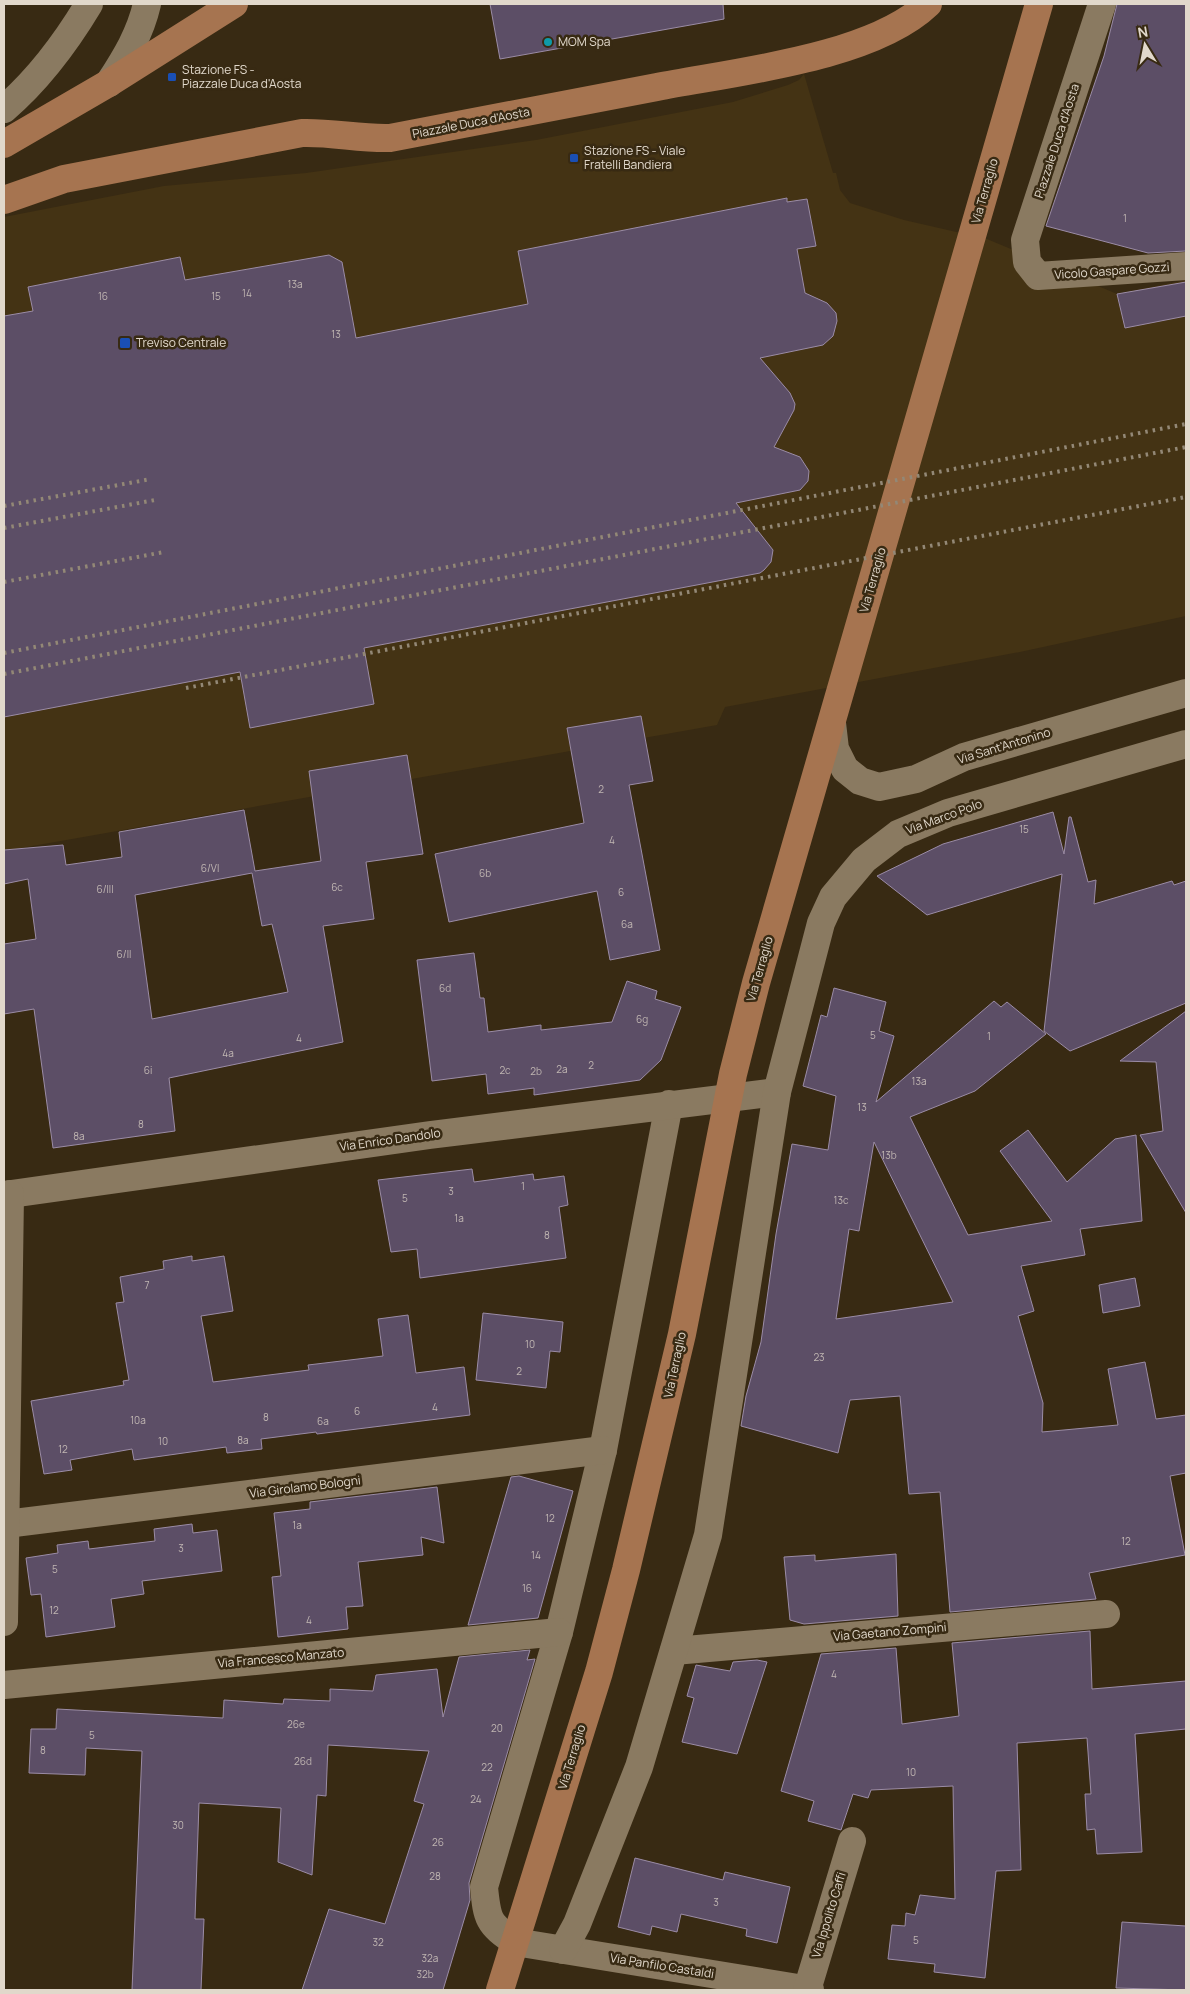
<svg xmlns="http://www.w3.org/2000/svg" width="1190" height="1994" font-family="Manrope,sans-serif">
  <style>
    .built { fill: #443314 }
    .building { fill: #5c4e66; stroke: #9b8ca6; fill-rule: evenodd }
    .lines { fill: none; stroke-linecap: round; stroke-linejoin: round }
    .minor { stroke: #8a7a61; stroke-width: 28 }
    .major { stroke: #a67450; stroke-width: 28 }
    .rail { stroke: #938876; stroke-width: 4; stroke-dasharray: 2.5 5; stroke-linecap: butt }
    .culture-dot { fill: #0f9aa8; stroke: #382a13; stroke-width: 2 }
    .transit-dot { fill: #1a4fb4; stroke: #382a13; stroke-width: 2 }
    .labels { text-anchor: middle; stroke-width: 5; stroke-linejoin: round; paint-order: stroke }
    .number-label { font-size: 10px; fill: #c0b6b2 }
    .poi-label { font-size: 12px; fill: #e1d8cb; stroke: #382a13; text-anchor: start }
    .street-label { font-size: 12px; fill: #e1d8cb; stroke: #382a13 }
  </style>
  <rect width="100%" height="100%" fill="#382a13"/>
  <!-- built -->
  <path class="built" d="M 804,74 L 833,173 L 836,173 L 840,190 L 850,203 L 904,220 L 987,239 L 1117,294 L 1186,280 L 1186,616 L 1020,652 L 725,707 L 717,725 L 4,851 L 4,217 L 164,186 L 306,173 L 536,140 L 733,102 L 788,85 L 799,80 Z"/>
  <!-- building -->
  <g class="building">
    <path d="M 490,4 L 723,4 L 724,19 L 500,59 Z"/>
    <path d="M 1117,4 L 1186,4 L 1186,251 L 1148,253 L 1046,226 L 1104,56 Z"/>
    <path d="M 787,198 L 787,202 L 807,199 L 816,246 L 797,249 L 805,293 L 827,303 L 836,313 L 837,321 L 833,336 L 823,345 L 760,358 L 790,393 L 795,404 L 794,410 L 774,447 L 800,457 L 809,471 L 808,481 L 800,490 L 736,503 L 773,550 L 771,562 L 764,570 L 760,573 L 364,648 L 374,704 L 250,728 L 240,672 L 4,717 L 4,316 L 33,311 L 28,287 L 180,257 L 185,280 L 329,255 L 342,262 L 356,338 L 528,304 L 518,251 Z"/>
    <path d="M 1186,282 L 1186,316 L 1125,328 L 1117,294 Z"/>
    <path d="M 641,716 L 653,781 L 629,785 L 660,950 L 610,960 L 597,891 L 449,922 L 435,854 L 584,823 L 567,728 Z"/>
    <path d="M 407,755 L 423,854 L 366,862 L 374,919 L 323,926 L 343,1042 L 169,1078 L 175,1131 L 53,1148 L 34,1009 L 4,1014 L 4,944 L 36,939 L 28,879 L 4,884 L 4,850 L 63,845 L 66,865 L 122,857 L 119,832 L 244,810 L 255,871 L 321,861 L 309,771 ZM 252,873 L 262,926 L 272,924 L 288,992 L 152,1019 L 135,895 Z"/>
    <path d="M 1053,812 L 1064,854 L 1069,817 L 1071,817 L 1088,882 L 1096,880 L 1094,904 L 1172,881 L 1174,885 L 1186,881 L 1186,1003 L 1070,1051 L 1044,1031 L 1062,874 L 927,915 L 877,876 L 943,844 Z"/>
    <path d="M 474,953 L 480,998 L 484,998 L 488,1032 L 541,1025 L 541,1030 L 612,1022 L 627,981 L 657,991 L 655,999 L 681,1007 L 661,1060 L 640,1080 L 534,1095 L 534,1088 L 488,1094 L 486,1074 L 432,1081 L 417,960 Z"/>
    <path d="M 834,988 L 886,1002 L 879,1031 L 894,1036 L 876,1102 L 994,1001 L 1001,1007 L 1007,1002 L 1046,1034 L 975,1091 L 910,1117 L 968,1235 L 1052,1221 L 1000,1151 L 1028,1130 L 1067,1182 L 1115,1139 L 1136,1135 L 1142,1221 L 1080,1229 L 1085,1255 L 1021,1266 L 1034,1311 L 1018,1316 L 1043,1403 L 1042,1432 L 1118,1425 L 1108,1369 L 1145,1362 L 1156,1419 L 1186,1415 L 1186,1473 L 1170,1476 L 1185,1555 L 1089,1573 L 1096,1599 L 950,1612 L 940,1492 L 909,1494 L 900,1396 L 850,1400 L 838,1453 L 741,1426 L 746,1396 L 761,1342 L 776,1234 L 792,1144 L 828,1150 L 836,1096 L 803,1086 L 821,1015 L 827,1017 ZM 874,1142 L 953,1302 L 836,1319 L 849,1229 L 859,1231 Z"/>
    <path d="M 1186,1011 L 1186,1213 L 1140,1135 L 1163,1131 L 1156,1062 L 1120,1061 Z"/>
    <path d="M 472,1169 L 474,1182 L 533,1174 L 534,1180 L 564,1176 L 568,1205 L 559,1207 L 566,1258 L 420,1278 L 417,1249 L 391,1252 L 378,1180 Z"/>
    <path d="M 192,1256 L 192,1261 L 224,1256 L 233,1311 L 201,1316 L 213,1382 L 309,1370 L 308,1365 L 383,1356 L 378,1319 L 408,1315 L 416,1373 L 464,1367 L 470,1415 L 317,1434 L 316,1432 L 261,1439 L 262,1449 L 227,1453 L 226,1447 L 134,1460 L 132,1449 L 70,1460 L 72,1470 L 44,1474 L 31,1401 L 124,1385 L 123,1381 L 129,1380 L 116,1303 L 124,1302 L 120,1277 L 164,1269 L 163,1261 Z"/>
    <path d="M 1135,1278 L 1140,1306 L 1103,1313 L 1099,1285 Z"/>
    <path d="M 483,1313 L 563,1322 L 560,1352 L 550,1351 L 546,1388 L 476,1380 Z"/>
    <path d="M 519,1476 L 573,1491 L 538,1618 L 468,1625 L 511,1477 Z"/>
    <path d="M 437,1487 L 444,1543 L 421,1537 L 423,1555 L 358,1562 L 363,1606 L 346,1607 L 348,1629 L 278,1637 L 272,1577 L 281,1576 L 274,1513 L 310,1509 L 310,1502 Z"/>
    <path d="M 192,1524 L 193,1533 L 217,1530 L 222,1571 L 142,1581 L 144,1594 L 111,1599 L 115,1627 L 46,1637 L 41,1594 L 31,1595 L 26,1558 L 58,1553 L 57,1545 L 88,1541 L 89,1549 L 155,1541 L 154,1529 Z"/>
    <path d="M 896,1554 L 898,1616 L 804,1624 L 790,1620 L 784,1557 L 815,1555 L 815,1561 Z"/>
    <path d="M 1090,1631 L 1092,1689 L 1186,1681 L 1186,1729 L 1135,1734 L 1142,1852 L 1097,1854 L 1095,1829 L 1087,1830 L 1085,1794 L 1091,1794 L 1087,1738 L 1017,1743 L 1021,1870 L 996,1871 L 985,1978 L 934,1972 L 935,1964 L 888,1959 L 892,1925 L 905,1926 L 906,1913 L 915,1915 L 920,1895 L 955,1899 L 953,1786 L 871,1790 L 868,1798 L 853,1794 L 841,1830 L 808,1821 L 814,1801 L 781,1791 L 821,1654 L 896,1648 L 902,1724 L 959,1716 L 952,1643 Z"/>
    <path d="M 530,1650 L 527,1660 L 535,1659 L 469,1883 L 470,1900 L 443,1990 L 302,1990 L 329,1909 L 385,1924 L 424,1804 L 414,1801 L 429,1751 L 328,1745 L 326,1796 L 317,1795 L 312,1875 L 278,1862 L 281,1808 L 199,1803 L 195,1919 L 204,1919 L 201,1990 L 132,1990 L 142,1751 L 86,1748 L 85,1775 L 29,1773 L 31,1729 L 56,1729 L 57,1709 L 223,1718 L 224,1700 L 283,1704 L 284,1699 L 330,1701 L 330,1689 L 373,1691 L 376,1675 L 437,1669 L 443,1717 L 459,1657 Z"/>
    <path d="M 757,1660 L 767,1662 L 737,1754 L 682,1742 L 694,1698 L 687,1696 L 696,1665 L 730,1671 L 733,1662 Z"/>
    <path d="M 635,1858 L 723,1880 L 725,1872 L 790,1887 L 777,1943 L 746,1936 L 747,1929 L 681,1914 L 677,1932 L 652,1926 L 650,1935 L 618,1927 Z"/>
    <path d="M 1122,1922 L 1186,1926 L 1186,1990 L 1116,1988 Z"/>
  </g>
  <g class="lines">
    <!-- minor -->
    <g class="minor">
      <path d="M 1102,4 L 1025,240 L 1027,262 L 1038,276 L 1186,266"/>
      <path d="M 109,83 C 126,57 140,34 147,4"/>
      <path d="M 4,109 C 39,79 65,44 89,4"/>
      <path d="M 832,723 L 835,749 L 845,769 L 860,781 L 879,787 L 916,779 L 964,757 L 1186,693"/>
      <path d="M 669,1104 L 603,1450 L 559,1632 L 484,1887 C 487,1919 488,1924 515,1942 L 810,1990"/>
      <path d="M 4,1195 L 430,1135 L 777,1092"/>
      <path d="M 6,1524 L 603,1450"/>
      <path d="M 4,1622 L 10,1194"/>
      <path d="M 674,1651 L 1106,1614"/>
      <path d="M 4,1685 L 559,1632"/>
      <path d="M 563,1950 L 577,1924 L 639,1767 L 708,1535 L 777,1092 L 821,923 L 833,897 L 864,860 L 898,834 L 948,813 L 1186,744"/>
      <path d="M 807,1990 L 852,1841"/>
    </g>
    <!-- major -->
    <g class="major">
      <path d="M 4,144 L 109,83 L 234,4"/>
      <path d="M 4,200 L 64,179 L 302,133 C 332,132 360,139 390,138 C 479,121 568,104 657,87 C 734,72 872,58 928,4"/>
      <path d="M 500,1990 L 599,1672 L 626,1570 L 682,1334 L 733,1074 L 756,983 L 1039,4"/>
    </g>
    <!-- rail -->
    <g class="rail">
      <path d="M 4,506 L 151,479"/>
      <path d="M 4,528 L 155,500"/>
      <path d="M 4,582 L 164,552"/>
      <path d="M 4,653 L 1186,424"/>
      <path d="M 4,674 L 1186,447"/>
      <path d="M 186,688 L 1186,497"/>
    </g>
  </g>
  <!-- markers -->
  <circle class="culture-dot" cx="548" cy="42" r="5"/>
  <g class="transit-dot">
    <rect x="167" y="72" width="10" height="10" rx="2.5"/>
    <rect x="569" y="153" width="10" height="10" rx="2.5"/>
    <rect x="119" y="337" width="12" height="12" rx="2.5"/>
  </g>
  <g class="labels">
    <!-- number labels -->
    <g class="number-label">
      <text x="1125" y="222">1</text>
      <text x="295" y="288">13a</text>
      <text x="247" y="297">14</text>
      <text x="103" y="300">16</text>
      <text x="216" y="300">15</text>
      <text x="336" y="338">13</text>
      <text x="601" y="793">2</text>
      <text x="1024" y="833">15</text>
      <text x="612" y="844">4</text>
      <text x="210" y="872">6/VI</text>
      <text x="485" y="877">6b</text>
      <text x="337" y="891">6c</text>
      <text x="105" y="893">6/III</text>
      <text x="621" y="896">6</text>
      <text x="627" y="928">6a</text>
      <text x="124" y="958">6/II</text>
      <text x="445" y="992">6d</text>
      <text x="642" y="1023">6g</text>
      <text x="873" y="1039">5</text>
      <text x="989" y="1040">1</text>
      <text x="299" y="1042">4</text>
      <text x="228" y="1057">4a</text>
      <text x="591" y="1069">2</text>
      <text x="562" y="1073">2a</text>
      <text x="148" y="1074">6i</text>
      <text x="505" y="1074">2c</text>
      <text x="536" y="1075">2b</text>
      <text x="919" y="1085">13a</text>
      <text x="862" y="1111">13</text>
      <text x="141" y="1128">8</text>
      <text x="79" y="1140">8a</text>
      <text x="889" y="1159">13b</text>
      <text x="523" y="1190">1</text>
      <text x="451" y="1195">3</text>
      <text x="405" y="1202">5</text>
      <text x="841" y="1204">13c</text>
      <text x="459" y="1222">1a</text>
      <text x="547" y="1239">8</text>
      <text x="147" y="1289">7</text>
      <text x="530" y="1348">10</text>
      <text x="819" y="1361">23</text>
      <text x="519" y="1375">2</text>
      <text x="435" y="1411">4</text>
      <text x="357" y="1415">6</text>
      <text x="266" y="1421">8</text>
      <text x="138" y="1424">10a</text>
      <text x="323" y="1425">6a</text>
      <text x="243" y="1444">8a</text>
      <text x="163" y="1445">10</text>
      <text x="63" y="1453">12</text>
      <text x="550" y="1522">12</text>
      <text x="297" y="1529">1a</text>
      <text x="1126" y="1545">12</text>
      <text x="181" y="1552">3</text>
      <text x="536" y="1559">14</text>
      <text x="55" y="1573">5</text>
      <text x="527" y="1592">16</text>
      <text x="54" y="1614">12</text>
      <text x="309" y="1624">4</text>
      <text x="834" y="1678">4</text>
      <text x="296" y="1728">26e</text>
      <text x="497" y="1732">20</text>
      <text x="92" y="1739">5</text>
      <text x="43" y="1754">8</text>
      <text x="303" y="1765">26d</text>
      <text x="487" y="1771">22</text>
      <text x="911" y="1776">10</text>
      <text x="476" y="1803">24</text>
      <text x="178" y="1829">30</text>
      <text x="438" y="1846">26</text>
      <text x="435" y="1880">28</text>
      <text x="716" y="1906">3</text>
      <text x="916" y="1944">5</text>
      <text x="378" y="1946">32</text>
      <text x="430" y="1962">32a</text>
      <text x="425" y="1978">32b</text>
    </g>
    <!-- poi labels -->
    <g class="poi-label">
      <text x="558" y="46">MOM Spa</text>
      <text x="182" y="74">Stazione FS -<tspan x="182" dy="14">Piazzale Duca d'Aosta</tspan></text>
      <text x="584" y="155">Stazione FS - Viale<tspan x="584" dy="14">Fratelli Bandiera</tspan></text>
      <text x="136" y="347">Treviso Centrale</text>
    </g>
    <!-- street labels -->
    <g class="street-label">
      <text transform="translate(471 123) rotate(-11)" y="4">Piazzale Duca d'Aosta</text>
      <text transform="translate(1057 141) rotate(-72)" y="4">Piazzale Duca d'Aosta</text>
      <text transform="translate(985 191) rotate(-74)" y="4">Via Terraglio</text>
      <text transform="translate(1112 271) rotate(-4)" y="4">Vicolo Gaspare Gozzi</text>
      <text transform="translate(873 580) rotate(-74)" y="4">Via Terraglio</text>
      <text transform="translate(1004 746) rotate(-17)" y="4">Via Sant'Antonino</text>
      <text transform="translate(944 817) rotate(-20)" y="4">Via Marco Polo</text>
      <text transform="translate(760 969) rotate(-74)" y="4">Via Terraglio</text>
      <text transform="translate(390 1140) rotate(-8)" y="4">Via Enrico Dandolo</text>
      <text transform="translate(675 1365) rotate(-78)" y="4">Via Terraglio</text>
      <text transform="translate(305 1487) rotate(-7)" y="4">Via Girolamo Bologni</text>
      <text transform="translate(890 1632) rotate(-5)" y="4">Via Gaetano Zompini</text>
      <text transform="translate(281 1658) rotate(-5)" y="4">Via Francesco Manzato</text>
      <text transform="translate(572 1757) rotate(-73)" y="4">Via Terraglio</text>
      <text transform="translate(829 1915) rotate(-73)" y="4">Via Ippolito Caffi</text>
      <text transform="translate(662 1966) rotate(9)" y="4">Via Panfilo Castaldi</text>
    </g>
  </g>
  <!-- border -->
  <rect width="1190" height="1994" fill="none" stroke="#e1d8cb" stroke-width="10"/>
  <!-- north arrow -->
  <g transform="translate(1145 45) rotate(350)" stroke="#382a13" stroke-width="4" paint-order="stroke">
  <path d="M0-4L9 19L0 12L-9 19Z" fill="#e1d8cb"/>
  <text y="-8" font-size="14" font-weight="bold" text-anchor="middle" fill="#e1d8cb">N</text>
  </g>
</svg>
